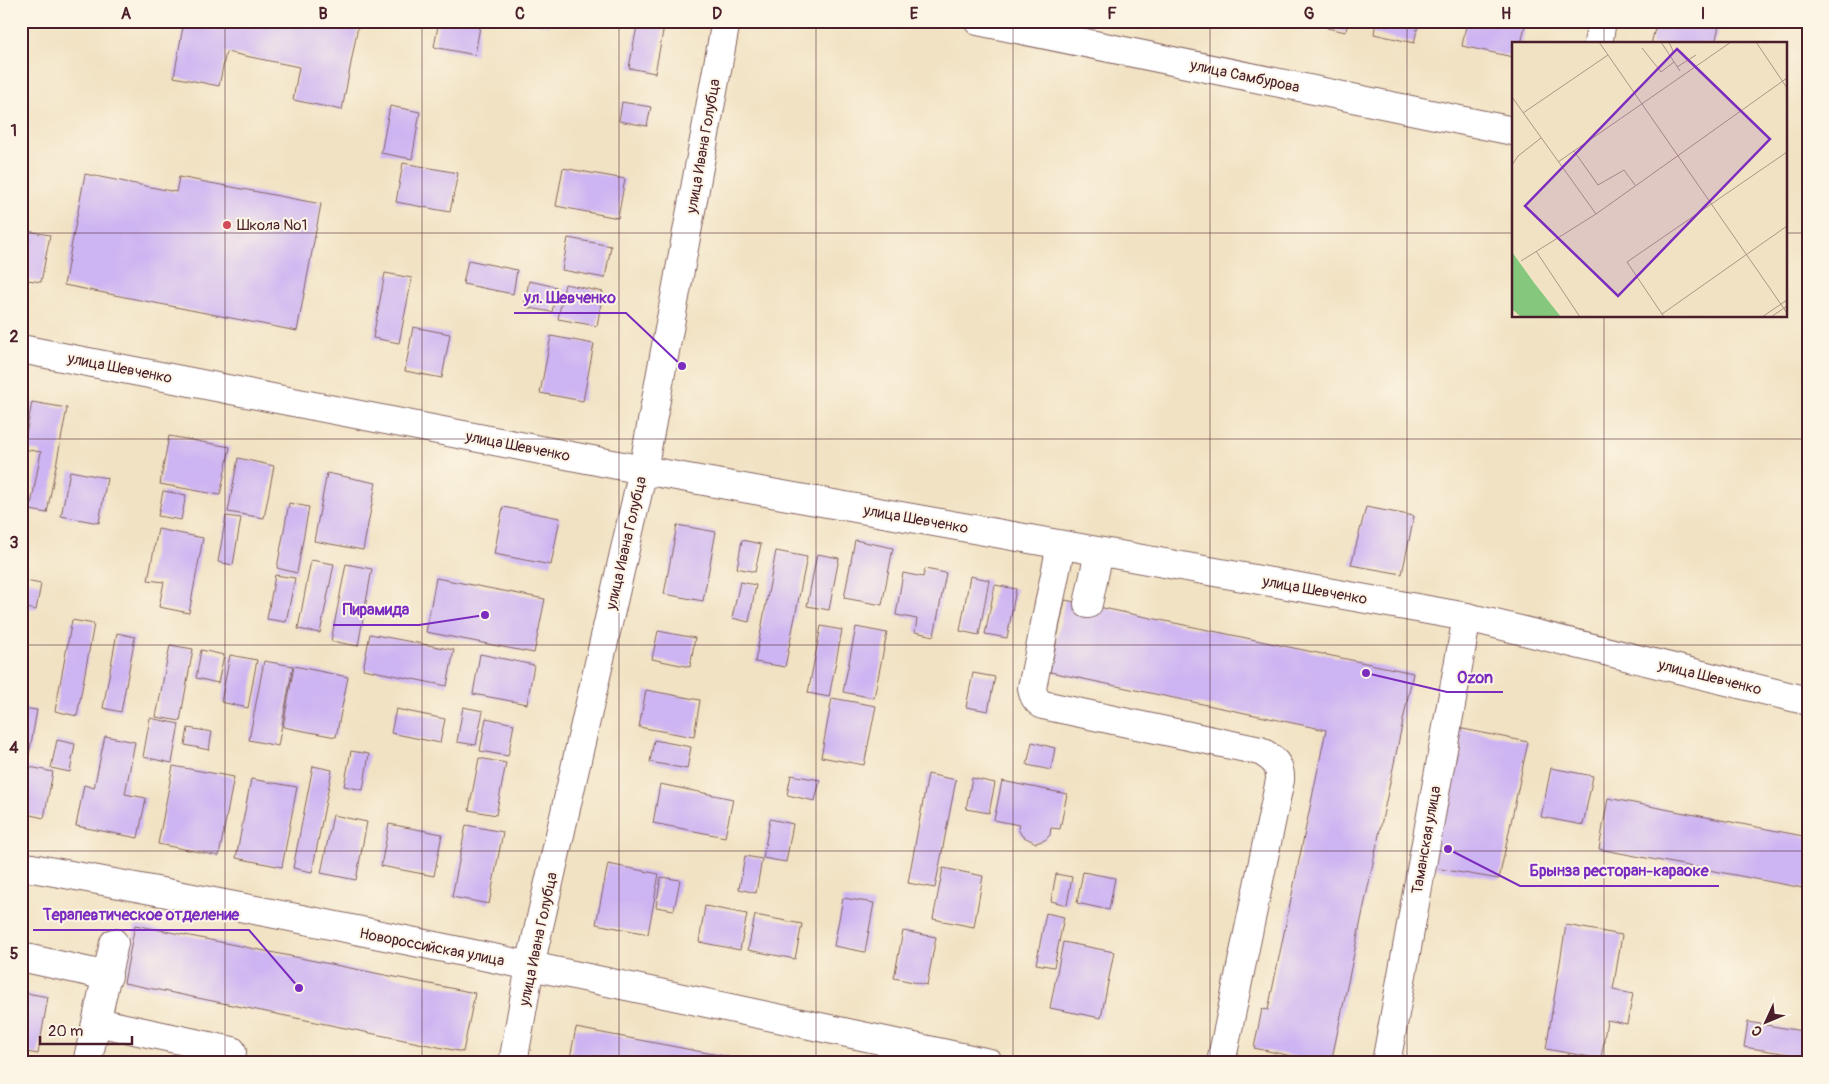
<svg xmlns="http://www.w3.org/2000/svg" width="1829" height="1084" font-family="Pangolin,sans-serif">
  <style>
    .building { fill: #cdb4f2 }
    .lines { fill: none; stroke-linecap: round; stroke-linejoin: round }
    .minor-casing { stroke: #846360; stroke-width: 30 }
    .minor { stroke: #fff; stroke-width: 28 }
    .grid { fill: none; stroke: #4a1f2b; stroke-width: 1; stroke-opacity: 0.55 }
    .poi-dot { fill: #d1495b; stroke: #fcf5e5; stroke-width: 2 }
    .labels { text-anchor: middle; stroke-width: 4; stroke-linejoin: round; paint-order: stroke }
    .street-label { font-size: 15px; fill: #4a1f2b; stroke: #fcf5e5 }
    .poi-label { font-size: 15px; fill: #4a1f2b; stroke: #fcf5e5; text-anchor: start }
    .inset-road { fill: none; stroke: #ae9486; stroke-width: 1 }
    .view { fill: #7b2cbf; fill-opacity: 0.15; stroke: #7b2cbf; stroke-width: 2.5 }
    .inset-edge { fill: none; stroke: #4a1f2b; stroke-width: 2.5 }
    .leader { fill: none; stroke: #7b2cbf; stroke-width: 2 }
    .callout-dot { fill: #7b2cbf; stroke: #fcf5e5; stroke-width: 2 }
    .callout-label { font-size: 16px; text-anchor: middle; font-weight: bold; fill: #7b2cbf; stroke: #fcf5e5; stroke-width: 4; stroke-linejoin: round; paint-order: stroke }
    .neatline { fill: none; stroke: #4a1f2b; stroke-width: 2 }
    .grid-label { font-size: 16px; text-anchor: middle; font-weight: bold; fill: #4a1f2b }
  </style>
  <rect width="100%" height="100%" fill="#fcf5e5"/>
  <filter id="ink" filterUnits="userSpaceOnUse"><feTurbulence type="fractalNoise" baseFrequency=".02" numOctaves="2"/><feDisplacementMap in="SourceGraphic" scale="10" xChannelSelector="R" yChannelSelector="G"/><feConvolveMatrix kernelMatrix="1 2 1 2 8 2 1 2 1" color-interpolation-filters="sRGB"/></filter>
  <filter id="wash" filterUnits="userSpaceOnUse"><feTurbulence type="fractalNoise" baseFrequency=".0096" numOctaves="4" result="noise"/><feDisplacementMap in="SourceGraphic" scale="20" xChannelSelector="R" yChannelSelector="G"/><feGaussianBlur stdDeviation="1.12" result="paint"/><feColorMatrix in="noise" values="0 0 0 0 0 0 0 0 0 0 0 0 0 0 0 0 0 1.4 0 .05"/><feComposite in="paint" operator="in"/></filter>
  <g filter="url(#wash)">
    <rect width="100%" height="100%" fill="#f1e2c3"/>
    <g id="blocks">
      <!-- building -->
      <g class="building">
        <path d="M 184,21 L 359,21 L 342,110 L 293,100 L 299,67 L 226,52 L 219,86 L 174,77 Z"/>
        <path d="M 439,21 L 481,21 L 475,55 L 434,47 Z"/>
        <path d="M 526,21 L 549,21 L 548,26 Z"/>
        <path d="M 638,21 L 665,21 L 655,73 L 629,68 Z"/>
        <path d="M 1329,21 L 1348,21 L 1346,32 L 1327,28 Z"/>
        <path d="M 1376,21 L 1419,21 L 1414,43 L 1374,34 Z"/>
        <path d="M 1467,21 L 1526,21 L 1521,44 L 1513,44 L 1513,57 L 1462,46 Z"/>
        <path d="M 1657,21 L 1720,21 L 1715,44 L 1651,44 Z"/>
        <path d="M 622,102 L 651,107 L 647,126 L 619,121 Z"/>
        <path d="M 390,106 L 420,112 L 412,159 L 381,153 Z"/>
        <path d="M 403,163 L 458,173 L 450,212 L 396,202 Z"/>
        <path d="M 563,168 L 625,179 L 618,218 L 556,206 Z"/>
        <path d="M 85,174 L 176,192 L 179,177 L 321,204 L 297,331 L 64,285 Z"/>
        <path d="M 21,230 L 50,235 L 41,282 L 21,279 Z"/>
        <path d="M 568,238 L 611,246 L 605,278 L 562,270 Z"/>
        <path d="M 468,260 L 517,270 L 513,294 L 463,284 Z"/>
        <path d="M 385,273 L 412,278 L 399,343 L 373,338 Z"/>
        <path d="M 529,281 L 557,287 L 552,312 L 524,307 Z"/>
        <path d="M 565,284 L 603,292 L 597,326 L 558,319 Z"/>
        <path d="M 413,327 L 450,334 L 442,378 L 405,371 Z"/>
        <path d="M 551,336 L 594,344 L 583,401 L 540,393 Z"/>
        <path d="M 32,402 L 67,408 L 47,513 L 30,510 L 41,452 L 23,449 Z"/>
        <path d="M 169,436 L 230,447 L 220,495 L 160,484 Z"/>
        <path d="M 238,458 L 274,466 L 264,518 L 228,512 Z"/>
        <path d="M 70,471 L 107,478 L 99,523 L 61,516 Z"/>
        <path d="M 327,473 L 376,483 L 363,550 L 314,541 Z"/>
        <path d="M 163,491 L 186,495 L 181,520 L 158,516 Z"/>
        <path d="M 289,503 L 309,507 L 297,573 L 277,568 Z"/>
        <path d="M 503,507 L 560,518 L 551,565 L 494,554 Z"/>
        <path d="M 1366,507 L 1414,516 L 1402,574 L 1351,565 Z"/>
        <path d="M 226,516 L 241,518 L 233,565 L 218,562 Z"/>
        <path d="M 677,525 L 716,532 L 703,601 L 664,594 Z"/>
        <path d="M 21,527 L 27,528 L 22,554 L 21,554 Z"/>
        <path d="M 158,529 L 203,538 L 189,613 L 159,607 L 164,582 L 148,580 Z"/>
        <path d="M 742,540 L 761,544 L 755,572 L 737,568 Z"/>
        <path d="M 855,540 L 893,548 L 882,605 L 844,598 Z"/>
        <path d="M 776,551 L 807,557 L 785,667 L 755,662 Z"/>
        <path d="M 817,554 L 839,558 L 829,610 L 807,606 Z"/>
        <path d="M 311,560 L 334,564 L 320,633 L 298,629 Z"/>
        <path d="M 346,564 L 372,569 L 358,646 L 331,641 Z"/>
        <path d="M 925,569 L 946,573 L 934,636 L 915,632 L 917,619 L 896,615 L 903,573 L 923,577 Z"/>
        <path d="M 275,575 L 295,578 L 286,622 L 267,619 Z"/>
        <path d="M 970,576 L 989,580 L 979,635 L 960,631 Z"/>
        <path d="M 436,578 L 545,599 L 534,653 L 426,632 Z"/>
        <path d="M 21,580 L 41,584 L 36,610 L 21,607 Z"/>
        <path d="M 740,582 L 756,585 L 749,622 L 732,618 Z"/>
        <path d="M 995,585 L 1016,589 L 1007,638 L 985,634 Z"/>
        <path d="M 1065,600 L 1413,673 L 1331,1063 L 1324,1063 L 1254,1048 L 1262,1009 L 1268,1010 L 1326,730 L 1050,672 Z"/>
        <path d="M 72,620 L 94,624 L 77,716 L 55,711 Z"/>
        <path d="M 821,626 L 842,630 L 829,697 L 808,693 Z"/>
        <path d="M 856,627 L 887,633 L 874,698 L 843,692 Z"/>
        <path d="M 658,631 L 695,638 L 690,667 L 652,659 Z"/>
        <path d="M 117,633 L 135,637 L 121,712 L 103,708 Z"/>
        <path d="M 370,634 L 454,650 L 447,686 L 363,669 Z"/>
        <path d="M 170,645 L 193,649 L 180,721 L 156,717 Z"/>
        <path d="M 201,650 L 224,655 L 218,683 L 196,678 Z"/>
        <path d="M 480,654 L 534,665 L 527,704 L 473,694 Z"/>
        <path d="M 230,655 L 257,660 L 248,708 L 221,702 Z"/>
        <path d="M 264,661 L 293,666 L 278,746 L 249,740 Z"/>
        <path d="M 294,666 L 348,677 L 336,737 L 283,727 Z"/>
        <path d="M 973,673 L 995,677 L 988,711 L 966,707 Z"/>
        <path d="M 646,690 L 700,700 L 694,737 L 639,727 Z"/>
        <path d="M 832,698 L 876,706 L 864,765 L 821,757 Z"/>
        <path d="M 463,707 L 483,711 L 476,745 L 457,742 Z"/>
        <path d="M 22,708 L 37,710 L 29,755 L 21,753 Z"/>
        <path d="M 396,709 L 445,719 L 440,743 L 391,733 Z"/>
        <path d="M 150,718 L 179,724 L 172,763 L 143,757 Z"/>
        <path d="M 486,718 L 514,724 L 508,756 L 480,751 Z"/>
        <path d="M 188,728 L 212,732 L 209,750 L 185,745 Z"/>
        <path d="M 1458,728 L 1528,742 L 1499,879 L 1428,867 Z"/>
        <path d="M 105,736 L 135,742 L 125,794 L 146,798 L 138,838 L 76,826 L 84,785 L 94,788 Z"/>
        <path d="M 57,740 L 75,744 L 70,772 L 51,768 Z"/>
        <path d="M 654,740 L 691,747 L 687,769 L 650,762 Z"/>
        <path d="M 1032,742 L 1055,748 L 1051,770 L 1027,765 Z"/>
        <path d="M 351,751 L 369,754 L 363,790 L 344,786 Z"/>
        <path d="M 479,758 L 506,763 L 496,815 L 469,810 Z"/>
        <path d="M 21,765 L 53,772 L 44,818 L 21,813 Z"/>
        <path d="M 173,766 L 234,777 L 219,856 L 158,844 Z"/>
        <path d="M 313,766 L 332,770 L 312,872 L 293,868 Z"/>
        <path d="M 1551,768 L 1593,776 L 1583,825 L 1541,817 Z"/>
        <path d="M 928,774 L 956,780 L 935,888 L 908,883 Z"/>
        <path d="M 791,775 L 820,780 L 815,801 L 787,795 Z"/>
        <path d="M 972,778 L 995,783 L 989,813 L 966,809 Z"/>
        <path d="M 251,779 L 297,787 L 282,867 L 236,858 Z"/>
        <path d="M 1002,781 L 1067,794 L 1060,829 L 1051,828 L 1050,835 L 1045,840 L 1036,843 L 1022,836 L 1018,829 L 1019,825 L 994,820 Z"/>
        <path d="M 660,784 L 733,799 L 725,837 L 653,823 Z"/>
        <path d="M 1608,798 L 1808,837 L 1808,889 L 1599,849 Z"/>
        <path d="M 333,815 L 367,822 L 356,880 L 321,873 Z"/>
        <path d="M 770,819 L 793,824 L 786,862 L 763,858 Z"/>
        <path d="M 389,824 L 442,834 L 434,876 L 381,866 Z"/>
        <path d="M 466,825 L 503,832 L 489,904 L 452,897 Z"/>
        <path d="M 745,856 L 762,859 L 756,893 L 739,889 Z"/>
        <path d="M 608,864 L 659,874 L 648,934 L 596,924 Z"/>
        <path d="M 943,868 L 983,876 L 974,927 L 933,919 Z"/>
        <path d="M 1083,872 L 1115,878 L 1109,910 L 1077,903 Z"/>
        <path d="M 1056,874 L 1072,877 L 1067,905 L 1051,901 Z"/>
        <path d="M 661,877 L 680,880 L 674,910 L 656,907 Z"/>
        <path d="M 843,898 L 874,903 L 865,952 L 834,946 Z"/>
        <path d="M 705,906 L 747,914 L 740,950 L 699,942 Z"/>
        <path d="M 1046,913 L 1064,917 L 1054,967 L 1036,964 Z"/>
        <path d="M 755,915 L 802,924 L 795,959 L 748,950 Z"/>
        <path d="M 135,925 L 475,993 L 463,1052 L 124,983 Z"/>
        <path d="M 1566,925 L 1622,935 L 1613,990 L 1633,994 L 1627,1024 L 1607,1020 L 1601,1059 L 1546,1049 Z"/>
        <path d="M 903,931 L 936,937 L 927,985 L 894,978 Z"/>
        <path d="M 1063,942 L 1114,952 L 1101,1018 L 1050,1008 Z"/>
        <path d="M 21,992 L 48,997 L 38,1054 L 21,1051 Z"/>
        <path d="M 1748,1022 L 1808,1032 L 1808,1057 L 1744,1047 Z"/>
        <path d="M 576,1028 L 729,1057 L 728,1063 L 569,1063 Z"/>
      </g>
    </g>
  </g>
  <g filter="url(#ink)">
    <use href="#blocks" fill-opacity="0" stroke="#846360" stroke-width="1"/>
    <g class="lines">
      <!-- minor casing -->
      <g class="minor-casing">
        <g id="minor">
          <path d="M 978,21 L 1513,131"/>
          <path d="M 1598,44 L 1602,21"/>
          <path d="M 21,349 L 643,470 L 1467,617 L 1808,701"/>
          <path d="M 1061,545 L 1032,688 C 1033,696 1036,701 1043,705 L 1260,751 C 1273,758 1281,765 1280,780 L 1221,1063"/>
          <path d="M 1088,604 L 1099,552"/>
          <path d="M 21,866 C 345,924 667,995 989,1063"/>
          <path d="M 21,957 L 108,976"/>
          <path d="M 97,1022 L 232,1051 L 230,1063"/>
          <path d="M 87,1063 L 114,943"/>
          <path d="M 513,1063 L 530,966 L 643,470 L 726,21"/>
          <path d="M 1386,1063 L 1467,617"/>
        </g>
      </g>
      <!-- minor -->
      <use href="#minor" class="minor"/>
    </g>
  </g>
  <!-- grid -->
  <path class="grid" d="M 225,21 L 225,1063M 422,21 L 422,1063M 619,21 L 619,1063M 816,21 L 816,1063M 1013,21 L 1013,1063M 1210,21 L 1210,1063M 1407,21 L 1407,1063M 1604,21 L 1604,44M 21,233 L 1513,233M 1785,233 L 1808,233M 1604,316 L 1604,1063M 21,439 L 1808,439M 21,645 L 1808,645M 21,851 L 1808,851"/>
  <!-- markers -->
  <circle class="poi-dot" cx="227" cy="225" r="5"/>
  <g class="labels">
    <!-- street labels -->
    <g class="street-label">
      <text transform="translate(1245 76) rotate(12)" y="5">улица Самбурова</text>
      <text transform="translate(703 146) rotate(-80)" y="5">улица Ивана Голубца</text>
      <text transform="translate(120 368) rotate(11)" y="5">улица Шевченко</text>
      <text transform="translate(518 446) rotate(11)" y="5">улица Шевченко</text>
      <text transform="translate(916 519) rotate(10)" y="5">улица Шевченко</text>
      <text transform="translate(626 543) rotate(-77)" y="5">улица Ивана Голубца</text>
      <text transform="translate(1315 590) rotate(10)" y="5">улица Шевченко</text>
      <text transform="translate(1710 677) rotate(14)" y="5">улица Шевченко</text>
      <text transform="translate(1426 840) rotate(-80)" y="5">Таманская улица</text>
      <text transform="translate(538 939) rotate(-78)" y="5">улица Ивана Голубца</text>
      <text transform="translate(432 947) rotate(11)" y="5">Новороссийская улица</text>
    </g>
    <!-- poi labels -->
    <g class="poi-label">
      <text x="237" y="230">Школа №1</text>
    </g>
  </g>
  <!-- overview -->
  <g transform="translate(1512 42)">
    <rect width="275" height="275" fill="#f1e2c3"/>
    <path d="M 0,210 L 23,242 L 49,275 L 9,275 L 0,267 Z" fill="#86c77e"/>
    <path class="inset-road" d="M 87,0 L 275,271M 149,0 L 168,29M 157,0 L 161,9 L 158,14M 244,0 L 275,46M 130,6 L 149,30 L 162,20M 165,25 L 184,13M 0,55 L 84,172M 11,71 L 96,13M 62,109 L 86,143 L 112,128 L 123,143M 46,120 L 219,0M 0,123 L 6,114 L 29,96M 24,209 L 68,275M 9,219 L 84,172 L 275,36M 150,272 L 275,184M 152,275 L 115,220 L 275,110M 250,275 L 275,258M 259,275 L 275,264"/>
    <path class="view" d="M 165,7 L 258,97 L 106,254 L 13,164 Z"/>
    <rect width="275" height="275" class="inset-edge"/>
  </g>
  <!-- callouts -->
  <path class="leader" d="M682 366L626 313H514M485 615L419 625H333M1366 673L1447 692H1503M1448 849L1520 886H1719M299 988L249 930H33"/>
  <g class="callout-dot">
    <circle cx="682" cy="366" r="5"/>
    <circle cx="485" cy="615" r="5"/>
    <circle cx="1366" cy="673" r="5"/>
    <circle cx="1448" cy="849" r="5"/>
    <circle cx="299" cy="988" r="5"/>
  </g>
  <g class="callout-label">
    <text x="570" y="303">ул. Шевченко</text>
    <text x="376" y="615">Пирамида</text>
    <text x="1475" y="683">Ozon</text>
    <text x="1619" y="876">Брынза ресторан-караоке</text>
    <text x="141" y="920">Терапевтическое отделение</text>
  </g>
  <!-- margin -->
  <rect width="1829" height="1084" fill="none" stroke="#fcf5e5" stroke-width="55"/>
  <!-- north arrow -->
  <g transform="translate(1766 1022) rotate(226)" stroke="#fcf5e5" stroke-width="4" paint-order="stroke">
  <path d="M0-4L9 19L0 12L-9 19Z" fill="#4a1f2b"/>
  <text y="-8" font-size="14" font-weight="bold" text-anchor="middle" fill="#4a1f2b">С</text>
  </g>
  <!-- scale -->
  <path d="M40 1036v8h92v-8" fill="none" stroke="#4a1f2b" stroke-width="2.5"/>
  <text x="48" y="1036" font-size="15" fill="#4a1f2b" stroke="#fcf5e5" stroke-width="4" paint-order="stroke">20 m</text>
  <rect x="28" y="28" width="1774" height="1028" class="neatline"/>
  <g class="grid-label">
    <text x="126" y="19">A</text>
    <text x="323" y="19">B</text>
    <text x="520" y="19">C</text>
    <text x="717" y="19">D</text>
    <text x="914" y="19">E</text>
    <text x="1112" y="19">F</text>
    <text x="1309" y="19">G</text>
    <text x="1506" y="19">H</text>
    <text x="1703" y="19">I</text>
    <text x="14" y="136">1</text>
    <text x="14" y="342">2</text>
    <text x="14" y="548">3</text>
    <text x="14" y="753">4</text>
    <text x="14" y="959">5</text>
  </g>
</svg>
